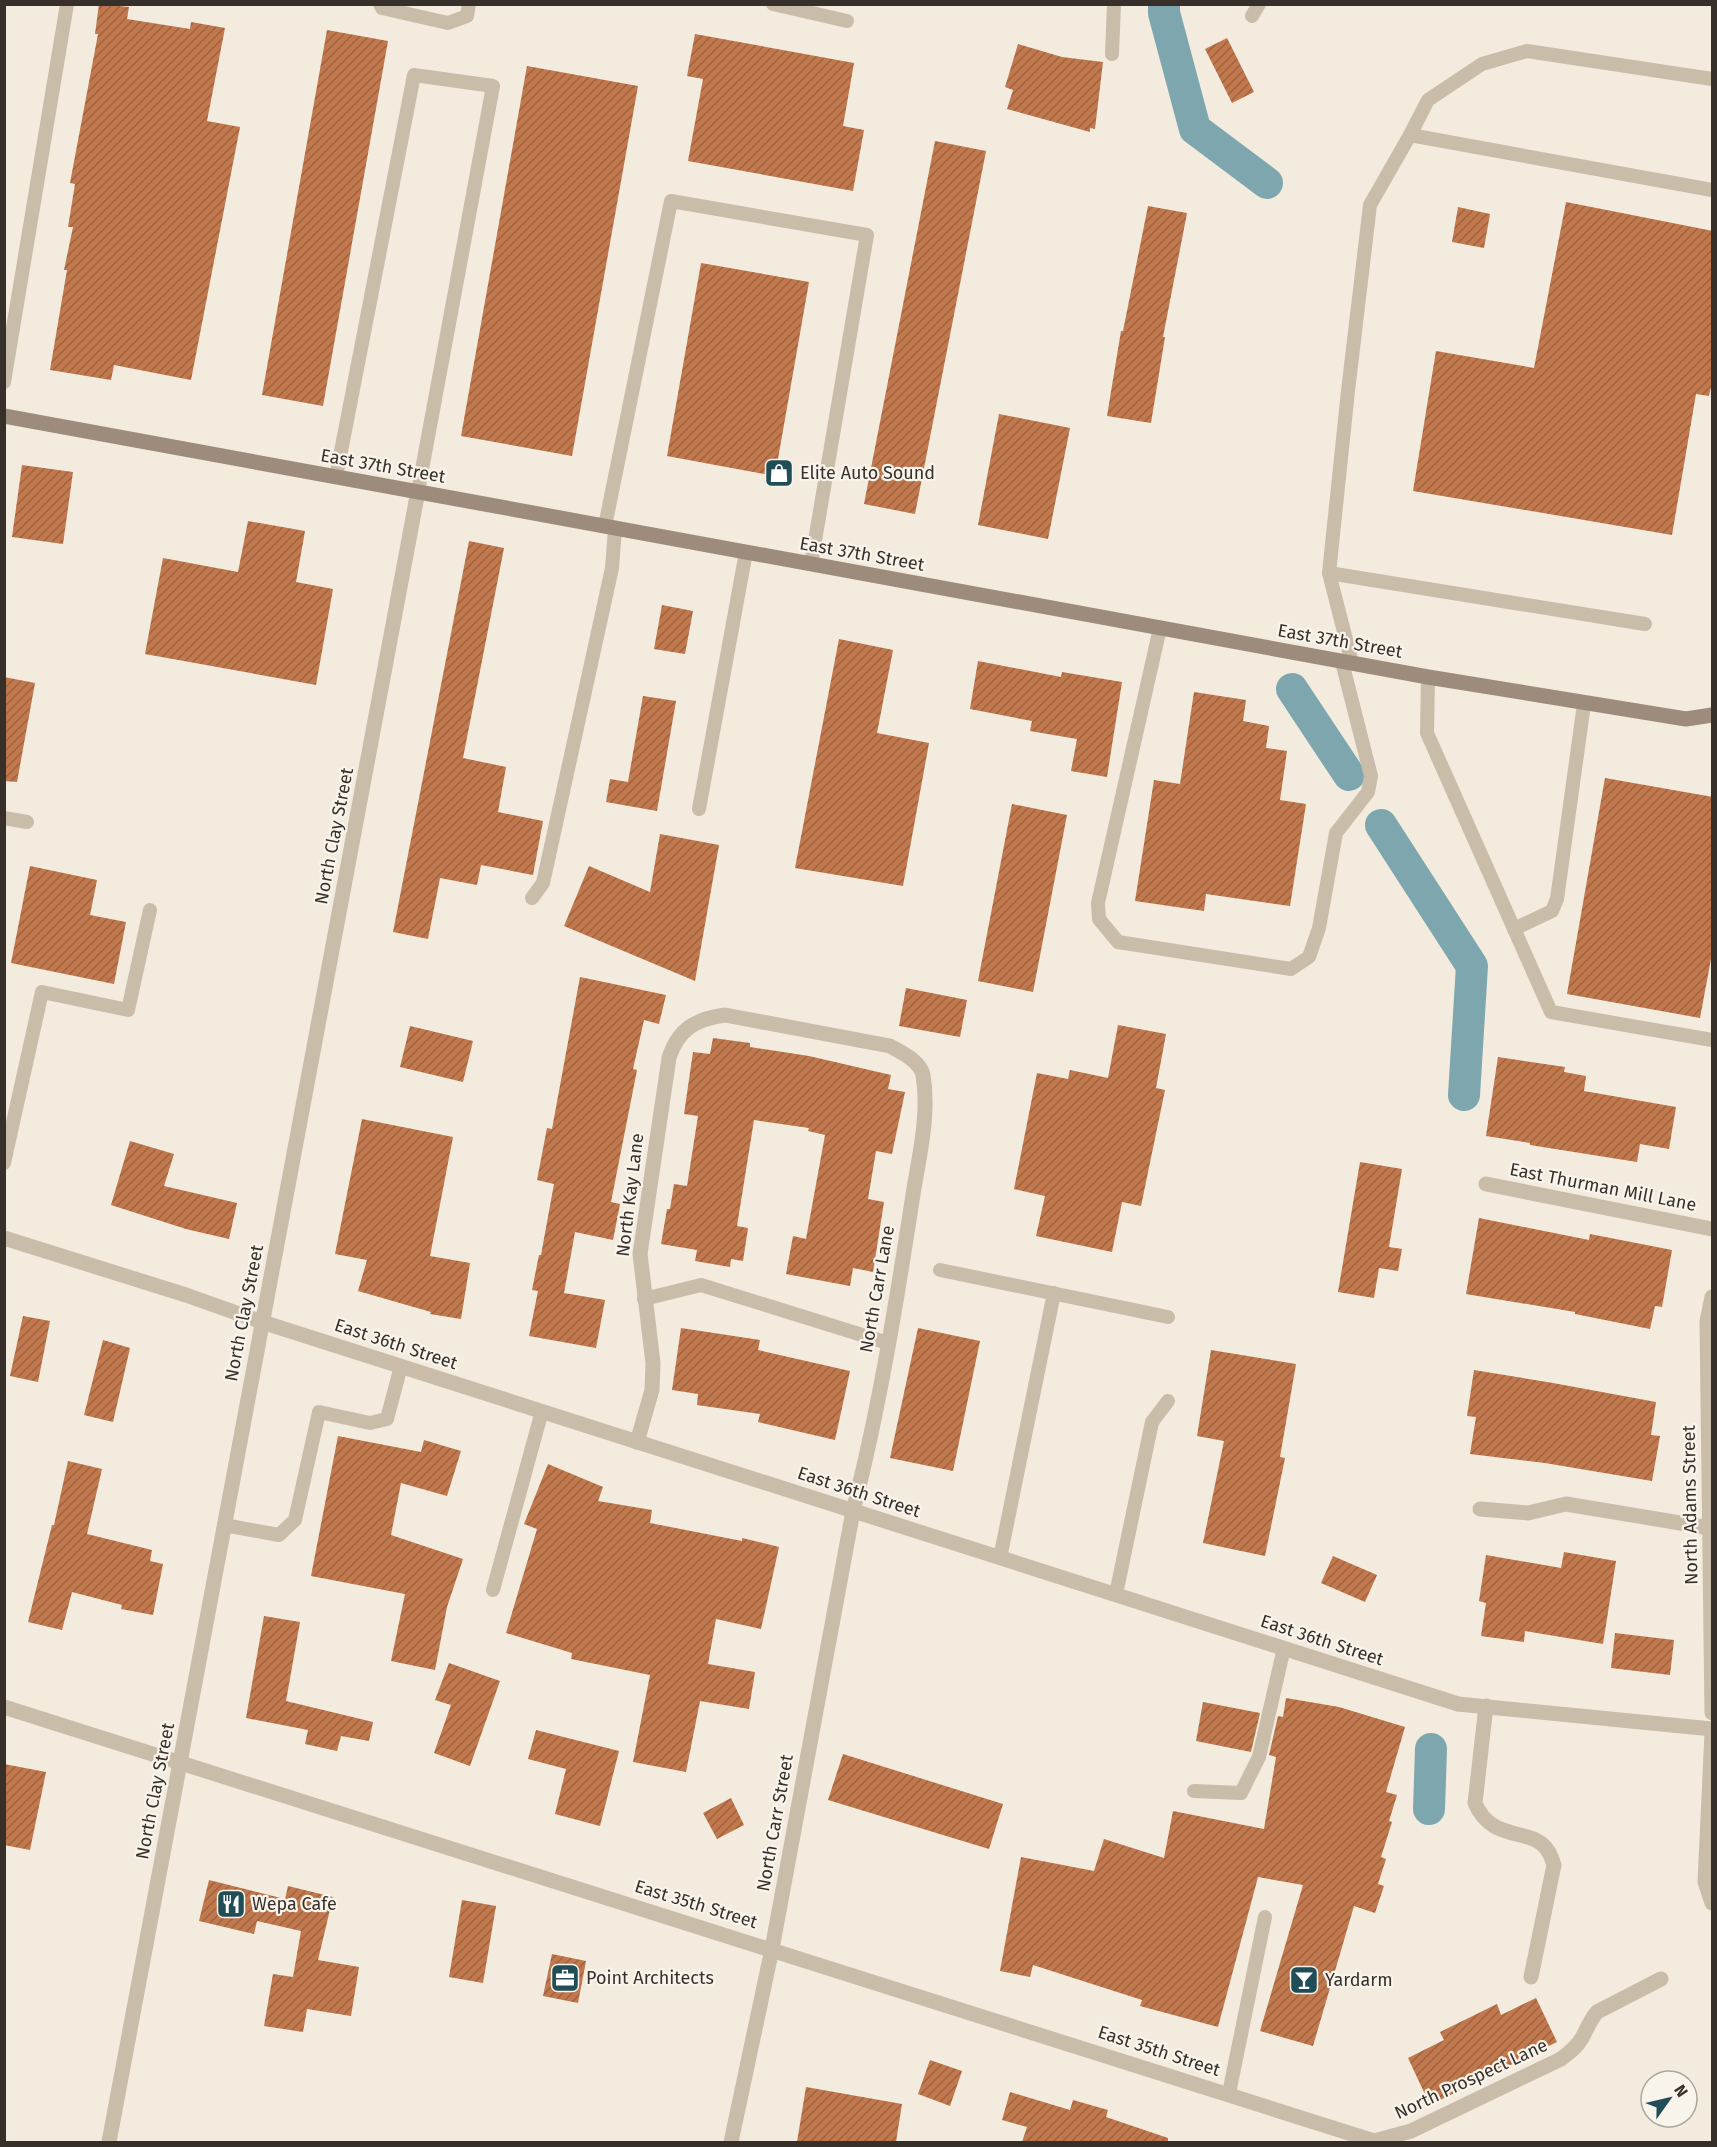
<svg xmlns="http://www.w3.org/2000/svg" width="1717" height="2147" font-family="'Fira Sans',sans-serif">
  <style>
    .lines { fill: none; stroke-linecap: round; stroke-linejoin: round }
    .canal { stroke: #7ea6ae; stroke-width: 32 }
    .building { fill: url(#building-hatch) }
    .lane { stroke: #c9bdaa; stroke-width: 14 }
    .street { stroke: #c9bdaa; stroke-width: 15 }
    .secondary { stroke: #9d8c7c; stroke-width: 15 }
    .labels { text-anchor: middle; stroke-width: 4.5; stroke-linejoin: round; paint-order: stroke }
    .street-label { font-size: 18px; fill: #37302a; stroke: #f9f4eb }
    .poi-label { font-size: 18px; fill: #37302a; stroke: #f9f4eb; text-anchor: start }
  </style>
  <defs>
    <pattern id="building-hatch" width="6" height="6" patternUnits="userSpaceOnUse" patternTransform="scale(1.5)"><rect width="6" height="6" fill="#c1784d"/><path d="M-1 1l2-2M0 6l6-6M5 7l2-2" fill="none" stroke="#9e6340"/></pattern>
  </defs>
  <rect width="100%" height="100%" fill="#f2ebde"/>
  <g class="lines">
    <!-- canal -->
    <g class="canal">
      <path d="M 1164,4 L 1164,13 L 1195,129 L 1267,183"/>
      <path d="M 1292,689 L 1349,775"/>
      <path d="M 1381,825 L 1472,966 L 1464,1095"/>
      <path d="M 1429,1809 L 1431,1749"/>
    </g>
  </g>
  <!-- building -->
  <g class="building">
    <path d="M 99,4 L 129,7 L 127,19 L 190,29 L 191,22 L 225,28 L 207,121 L 240,127 L 191,380 L 114,365 L 111,380 L 50,370 L 67,270 L 64,270 L 73,227 L 68,227 L 75,184 L 70,183 L 98,34 L 95,34 Z"/>
    <path d="M 327,30 L 388,41 L 323,406 L 262,395 Z"/>
    <path d="M 695,34 L 854,63 L 843,126 L 864,130 L 853,191 L 688,161 L 703,79 L 687,76 Z"/>
    <path d="M 1227,38 L 1254,92 L 1232,103 L 1205,49 Z"/>
    <path d="M 1018,44 L 1062,57 L 1103,62 L 1095,129 L 1090,128 L 1090,132 L 1007,109 L 1013,90 L 1005,87 Z"/>
    <path d="M 527,66 L 638,86 L 572,456 L 461,436 Z"/>
    <path d="M 935,141 L 986,151 L 915,514 L 864,504 Z"/>
    <path d="M 1566,202 L 1713,231 L 1713,378 L 1709,396 L 1696,394 L 1672,535 L 1413,491 L 1436,351 L 1534,368 Z"/>
    <path d="M 1148,206 L 1187,213 L 1163,337 L 1165,337 L 1151,423 L 1107,416 L 1121,331 L 1123,331 Z"/>
    <path d="M 1458,207 L 1490,214 L 1484,248 L 1452,242 Z"/>
    <path d="M 701,263 L 809,282 L 775,476 L 667,456 Z"/>
    <path d="M 999,414 L 1070,428 L 1048,539 L 978,525 Z"/>
    <path d="M 22,465 L 73,472 L 63,544 L 12,537 Z"/>
    <path d="M 248,521 L 305,531 L 296,582 L 333,589 L 316,685 L 145,654 L 163,558 L 238,572 Z"/>
    <path d="M 469,541 L 504,548 L 463,758 L 506,767 L 498,812 L 543,821 L 533,875 L 481,865 L 477,885 L 440,878 L 428,939 L 393,932 Z"/>
    <path d="M 662,605 L 693,611 L 685,654 L 654,649 Z"/>
    <path d="M 839,639 L 893,650 L 877,733 L 929,743 L 903,886 L 795,868 Z"/>
    <path d="M 978,661 L 1061,677 L 1062,672 L 1122,682 L 1107,777 L 1071,771 L 1077,739 L 1030,731 L 1032,721 L 970,709 Z"/>
    <path d="M 4,677 L 35,683 L 17,782 L 4,781 Z"/>
    <path d="M 1194,692 L 1246,700 L 1243,721 L 1269,726 L 1266,748 L 1287,751 L 1280,800 L 1306,804 L 1290,906 L 1206,894 L 1204,911 L 1135,901 L 1154,780 L 1180,784 Z"/>
    <path d="M 643,696 L 676,701 L 657,811 L 606,802 L 610,779 L 628,782 Z"/>
    <path d="M 1605,778 L 1713,797 L 1713,948 L 1700,1018 L 1567,994 Z"/>
    <path d="M 1012,804 L 1067,815 L 1033,992 L 978,981 Z"/>
    <path d="M 660,834 L 719,845 L 695,981 L 564,926 L 589,866 L 650,892 Z"/>
    <path d="M 30,866 L 97,880 L 90,915 L 126,922 L 114,984 L 11,963 Z"/>
    <path d="M 580,977 L 666,995 L 659,1024 L 644,1020 L 633,1069 L 637,1070 L 611,1202 L 620,1204 L 613,1240 L 575,1232 L 564,1293 L 605,1300 L 596,1348 L 529,1336 L 538,1291 L 532,1290 L 539,1255 L 541,1255 L 554,1184 L 537,1180 L 547,1128 L 552,1129 Z"/>
    <path d="M 906,988 L 967,1000 L 960,1037 L 899,1026 Z"/>
    <path d="M 1118,1025 L 1166,1034 L 1156,1088 L 1165,1090 L 1141,1206 L 1122,1202 L 1112,1252 L 1036,1236 L 1045,1196 L 1014,1189 L 1037,1073 L 1068,1079 L 1070,1070 L 1108,1078 Z"/>
    <path d="M 410,1026 L 473,1041 L 463,1082 L 400,1067 Z"/>
    <path d="M 713,1038 L 750,1043 L 750,1047 L 809,1056 L 891,1075 L 888,1089 L 905,1092 L 892,1154 L 876,1151 L 868,1199 L 884,1202 L 873,1272 L 853,1268 L 850,1286 L 786,1274 L 793,1236 L 806,1239 L 825,1135 L 808,1131 L 809,1128 L 754,1120 L 737,1226 L 748,1228 L 743,1261 L 731,1259 L 730,1267 L 695,1261 L 697,1250 L 661,1244 L 667,1209 L 670,1209 L 674,1184 L 687,1186 L 698,1116 L 684,1114 L 693,1052 L 710,1054 Z"/>
    <path d="M 1498,1057 L 1565,1067 L 1564,1072 L 1586,1076 L 1584,1091 L 1676,1107 L 1669,1149 L 1640,1144 L 1637,1162 L 1530,1145 L 1530,1143 L 1486,1136 Z"/>
    <path d="M 362,1119 L 453,1137 L 430,1256 L 470,1263 L 461,1319 L 430,1314 L 431,1312 L 358,1291 L 367,1260 L 335,1254 Z"/>
    <path d="M 130,1141 L 174,1154 L 164,1186 L 237,1203 L 229,1239 L 186,1229 L 111,1205 Z"/>
    <path d="M 1360,1162 L 1402,1169 L 1389,1247 L 1402,1249 L 1398,1271 L 1379,1268 L 1374,1298 L 1338,1292 Z"/>
    <path d="M 1479,1218 L 1589,1240 L 1590,1234 L 1672,1250 L 1662,1307 L 1655,1306 L 1650,1329 L 1575,1314 L 1575,1312 L 1466,1294 Z"/>
    <path d="M 23,1316 L 50,1321 L 38,1382 L 10,1376 Z"/>
    <path d="M 681,1328 L 760,1340 L 758,1350 L 850,1371 L 835,1440 L 758,1422 L 760,1414 L 697,1405 L 698,1394 L 672,1390 Z"/>
    <path d="M 918,1328 L 980,1341 L 953,1471 L 890,1458 Z"/>
    <path d="M 103,1340 L 130,1348 L 113,1422 L 84,1415 Z"/>
    <path d="M 1211,1350 L 1296,1364 L 1280,1457 L 1285,1458 L 1265,1556 L 1203,1543 L 1224,1441 L 1197,1436 Z"/>
    <path d="M 1474,1370 L 1553,1383 L 1656,1402 L 1651,1435 L 1660,1436 L 1652,1481 L 1545,1463 L 1470,1454 L 1476,1417 L 1467,1416 Z"/>
    <path d="M 338,1436 L 421,1452 L 424,1440 L 461,1451 L 447,1496 L 401,1483 L 391,1535 L 463,1559 L 447,1607 L 435,1670 L 391,1661 L 405,1594 L 311,1576 Z"/>
    <path d="M 68,1461 L 102,1469 L 87,1534 L 152,1550 L 150,1561 L 163,1564 L 153,1615 L 121,1609 L 122,1605 L 72,1592 L 62,1630 L 28,1622 L 52,1525 L 54,1525 Z"/>
    <path d="M 548,1464 L 603,1487 L 598,1501 L 652,1510 L 650,1523 L 742,1541 L 742,1538 L 779,1547 L 761,1629 L 716,1619 L 708,1664 L 755,1672 L 749,1709 L 700,1701 L 686,1772 L 633,1762 L 650,1675 L 571,1659 L 572,1653 L 506,1633 L 537,1529 L 524,1524 Z"/>
    <path d="M 1564,1552 L 1616,1561 L 1603,1644 L 1525,1631 L 1524,1642 L 1481,1636 L 1486,1603 L 1479,1601 L 1486,1555 L 1561,1568 Z"/>
    <path d="M 1333,1556 L 1377,1575 L 1365,1602 L 1321,1583 Z"/>
    <path d="M 264,1616 L 300,1622 L 286,1701 L 373,1722 L 369,1741 L 341,1736 L 337,1751 L 305,1744 L 308,1730 L 246,1718 Z"/>
    <path d="M 1615,1633 L 1674,1640 L 1670,1675 L 1611,1668 Z"/>
    <path d="M 449,1663 L 500,1681 L 470,1766 L 434,1753 L 451,1705 L 435,1700 Z"/>
    <path d="M 1286,1698 L 1339,1707 L 1405,1727 L 1386,1792 L 1397,1795 L 1389,1821 L 1392,1822 L 1381,1857 L 1386,1859 L 1378,1884 L 1384,1886 L 1375,1913 L 1354,1906 L 1313,2046 L 1260,2031 L 1303,1885 L 1258,1877 L 1218,2027 L 1140,2006 L 1142,2000 L 1033,1965 L 1030,1977 L 1000,1971 L 1021,1857 L 1094,1871 L 1104,1839 L 1164,1858 L 1173,1811 L 1264,1829 L 1276,1757 L 1269,1755 L 1278,1716 L 1283,1717 Z"/>
    <path d="M 1203,1702 L 1260,1713 L 1251,1752 L 1196,1741 Z"/>
    <path d="M 536,1730 L 619,1751 L 600,1826 L 555,1814 L 566,1769 L 528,1759 Z"/>
    <path d="M 843,1754 L 1003,1804 L 989,1849 L 828,1800 Z"/>
    <path d="M 4,1764 L 46,1772 L 30,1850 L 4,1845 Z"/>
    <path d="M 731,1798 L 744,1825 L 717,1839 L 703,1813 Z"/>
    <path d="M 209,1880 L 285,1899 L 288,1886 L 333,1897 L 318,1960 L 359,1967 L 351,2016 L 307,2009 L 303,2032 L 264,2026 L 273,1974 L 293,1977 L 301,1931 L 257,1921 L 254,1934 L 199,1921 Z"/>
    <path d="M 462,1900 L 496,1906 L 483,1983 L 449,1977 Z"/>
    <path d="M 552,1954 L 586,1961 L 578,2003 L 543,1996 Z"/>
    <path d="M 1536,1998 L 1557,2042 L 1430,2105 L 1408,2058 L 1444,2040 L 1440,2032 L 1497,2004 L 1501,2015 Z"/>
    <path d="M 930,2060 L 962,2071 L 950,2106 L 918,2094 Z"/>
    <path d="M 806,2087 L 902,2104 L 896,2142 L 797,2142 Z"/>
    <path d="M 1010,2092 L 1070,2110 L 1073,2100 L 1108,2110 L 1106,2117 L 1168,2138 L 1168,2142 L 1022,2142 L 1027,2127 L 1002,2120 Z"/>
  </g>
  <g class="lines">
    <!-- lane -->
    <g class="lane">
      <path d="M 380,4 L 382,8 L 448,23 L 467,16 L 469,4"/>
      <path d="M 773,4 L 847,21"/>
      <path d="M 1252,16 L 1259,4"/>
      <path d="M 1112,54 L 1114,4"/>
      <path d="M 1712,79 L 1527,51 L 1482,64 L 1428,100 L 1410,135 L 1712,190"/>
      <path d="M 4,382 L 67,4"/>
      <path d="M 336,477 L 414,75 L 493,86 L 418,491"/>
      <path d="M 605,526 L 671,201 L 867,235 L 811,564"/>
      <path d="M 1329,573 L 1645,624"/>
      <path d="M 1160,628 L 1098,903 L 1099,919 L 1118,942 L 1291,969 L 1309,957 L 1319,928 L 1336,833 L 1368,792 L 1371,776 L 1342,662"/>
      <path d="M 1352,663 L 1329,573 L 1348,391 L 1370,205 L 1410,135"/>
      <path d="M 1428,677 L 1427,733 L 1551,1012 L 1712,1040"/>
      <path d="M 699,809 L 746,552"/>
      <path d="M 4,818 L 27,822"/>
      <path d="M 532,898 L 543,883 L 612,568 L 615,529"/>
      <path d="M 1514,929 L 1552,911 L 1557,899 L 1584,704"/>
      <path d="M 4,1163 L 42,992 L 128,1010 L 150,910"/>
      <path d="M 940,1270 L 1168,1317"/>
      <path d="M 644,1299 L 701,1285 L 888,1343"/>
      <path d="M 224,1525 L 279,1535 L 295,1520 L 319,1412 L 370,1423 L 387,1419 L 401,1366"/>
      <path d="M 1000,1558 L 1054,1293"/>
      <path d="M 493,1590 L 542,1411"/>
      <path d="M 1116,1594 L 1152,1422 L 1168,1401"/>
      <path d="M 1194,1791 L 1241,1793 L 1259,1757 L 1284,1648"/>
      <path d="M 1229,2093 L 1265,1917"/>
    </g>
    <!-- street -->
    <g class="street">
      <path d="M 1486,1184 L 1712,1229"/>
      <path d="M 4,1238 L 186,1295 L 262,1322 L 1458,1704 L 1712,1729"/>
      <path d="M 1712,1297 L 1707,1321 L 1712,1713"/>
      <path d="M 637,1442 L 652,1390 L 653,1363 L 640,1254 L 669,1058 C 678,1029 696,1019 725,1015 L 890,1046 C 901,1052 920,1061 923,1075 C 930,1116 918,1160 912,1201 C 896,1305 879,1409 853,1511 L 772,1949 L 731,2142"/>
      <path d="M 1480,1509 L 1528,1513 L 1566,1504 L 1710,1528"/>
      <path d="M 1486,1706 L 1475,1803 C 1492,1844 1533,1826 1548,1851 C 1551,1855 1552,1860 1554,1865 L 1531,1977"/>
      <path d="M 4,1707 L 1374,2141 L 1411,2131 L 1561,2059 C 1569,2053 1577,2047 1582,2038 C 1587,2029 1590,2020 1597,2012 L 1661,1979"/>
      <path d="M 1712,1733 L 1705,1882 L 1712,1903"/>
      <path d="M 109,2142 L 418,491"/>
    </g>
    <!-- secondary -->
    <path class="secondary" d="M 4,416 L 1428,677 L 1686,719 L 1712,715"/>
  </g>
  <!-- icons -->
  <defs>
    <g id="shop-square" transform="scale(1.5)"><rect x="-9" y="-9" width="18" height="18" rx="4" fill="#214d57" stroke="#f9f4eb"/><path d="M-5-2.5h2.3a2.7 3.5 0 0 1 5.4 0H5L5.5 6h-11ZM-1.5-2.5h3a1.5 2.3 0 0 0-3 0Z" fill="#fff"/></g>
    <g id="restaurant-square" transform="scale(1.5)"><rect x="-9" y="-9" width="18" height="18" rx="4" fill="#214d57" stroke="#f9f4eb"/><path d="M-5-6h1v4h1v-4h1v4h1v-4h1v5L-1.5 .5V6h-2V.5L-5-1ZM5-6V6H3V1.5H1.5Q1.5-4 5-6Z" fill="#fff"/></g>
    <g id="office-square" transform="scale(1.5)"><rect x="-9" y="-9" width="18" height="18" rx="4" fill="#214d57" stroke="#f9f4eb"/><path d="M-6-3h4V-5.5h4V-3h4V5H-6ZM-1-4.5V-3h2v-1.5ZM-6 0V1H6V0Z" fill="#fff"/></g>
    <g id="bar-square" transform="scale(1.5)"><rect x="-9" y="-9" width="18" height="18" rx="4" fill="#214d57" stroke="#f9f4eb"/><path d="M-6-5H6L.8 .8V4.5H3.5V6h-7V4.5H-.8V.8Z" fill="#fff"/></g>
  </defs>
  <g fill-rule="evenodd">
    <use href="#shop-square" x="779" y="473"/>
    <use href="#restaurant-square" x="231" y="1904"/>
    <use href="#office-square" x="565" y="1978"/>
    <use href="#bar-square" x="1304" y="1980"/>
  </g>
  <g class="labels">
    <!-- street labels -->
    <g class="street-label">
      <text transform="translate(383 466) rotate(10)" y="6">East 37th Street</text>
      <text transform="translate(862 554) rotate(10)" y="6">East 37th Street</text>
      <text transform="translate(1340 641) rotate(10)" y="6">East 37th Street</text>
      <text transform="translate(334 836) rotate(-79)" y="6">North Clay Street</text>
      <text transform="translate(1603 1187) rotate(11)" y="6">East Thurman Mill Lane</text>
      <text transform="translate(630 1195) rotate(-83)" y="6">North Kay Lane</text>
      <text transform="translate(877 1289) rotate(-80)" y="6">North Carr Lane</text>
      <text transform="translate(244 1313) rotate(-79)" y="6">North Clay Street</text>
      <text transform="translate(396 1344) rotate(18)" y="6">East 36th Street</text>
      <text transform="translate(859 1492) rotate(18)" y="6">East 36th Street</text>
      <text transform="translate(1690 1505) rotate(-91)" y="6">North Adams Street</text>
      <text transform="translate(1322 1640) rotate(18)" y="6">East 36th Street</text>
      <text transform="translate(155 1791) rotate(-79)" y="6">North Clay Street</text>
      <text transform="translate(775 1823) rotate(-80)" y="6">North Carr Street</text>
      <text transform="translate(696 1904) rotate(17)" y="6">East 35th Street</text>
      <text transform="translate(1159 2051) rotate(18)" y="6">East 35th Street</text>
      <text transform="translate(1471 2079) rotate(-25)" y="6">North Prospect Lane</text>
    </g>
    <!-- poi labels -->
    <g class="poi-label">
      <text x="800" y="479">Elite Auto Sound</text>
      <text x="252" y="1910">Wepa Cafe</text>
      <text x="586" y="1984">Point Architects</text>
      <text x="1325" y="1986">Yardarm</text>
    </g>
  </g>
  <!-- border -->
  <rect width="1717" height="2147" fill="none" stroke="#37302a" stroke-width="12"/>
  <!-- north arrow -->
  <g transform="translate(1669 2099) rotate(56)"><circle r="28" fill="#f9f4eb" stroke="#aba69e" stroke-width="1.5"/>
  <path d="M0-4.5L10 22L0 15L-10 22Z" fill="#214d57"/>
  <text y="-9" font-size="16" font-weight="bold" text-anchor="middle" fill="#37302a">N</text>
  </g>
</svg>
